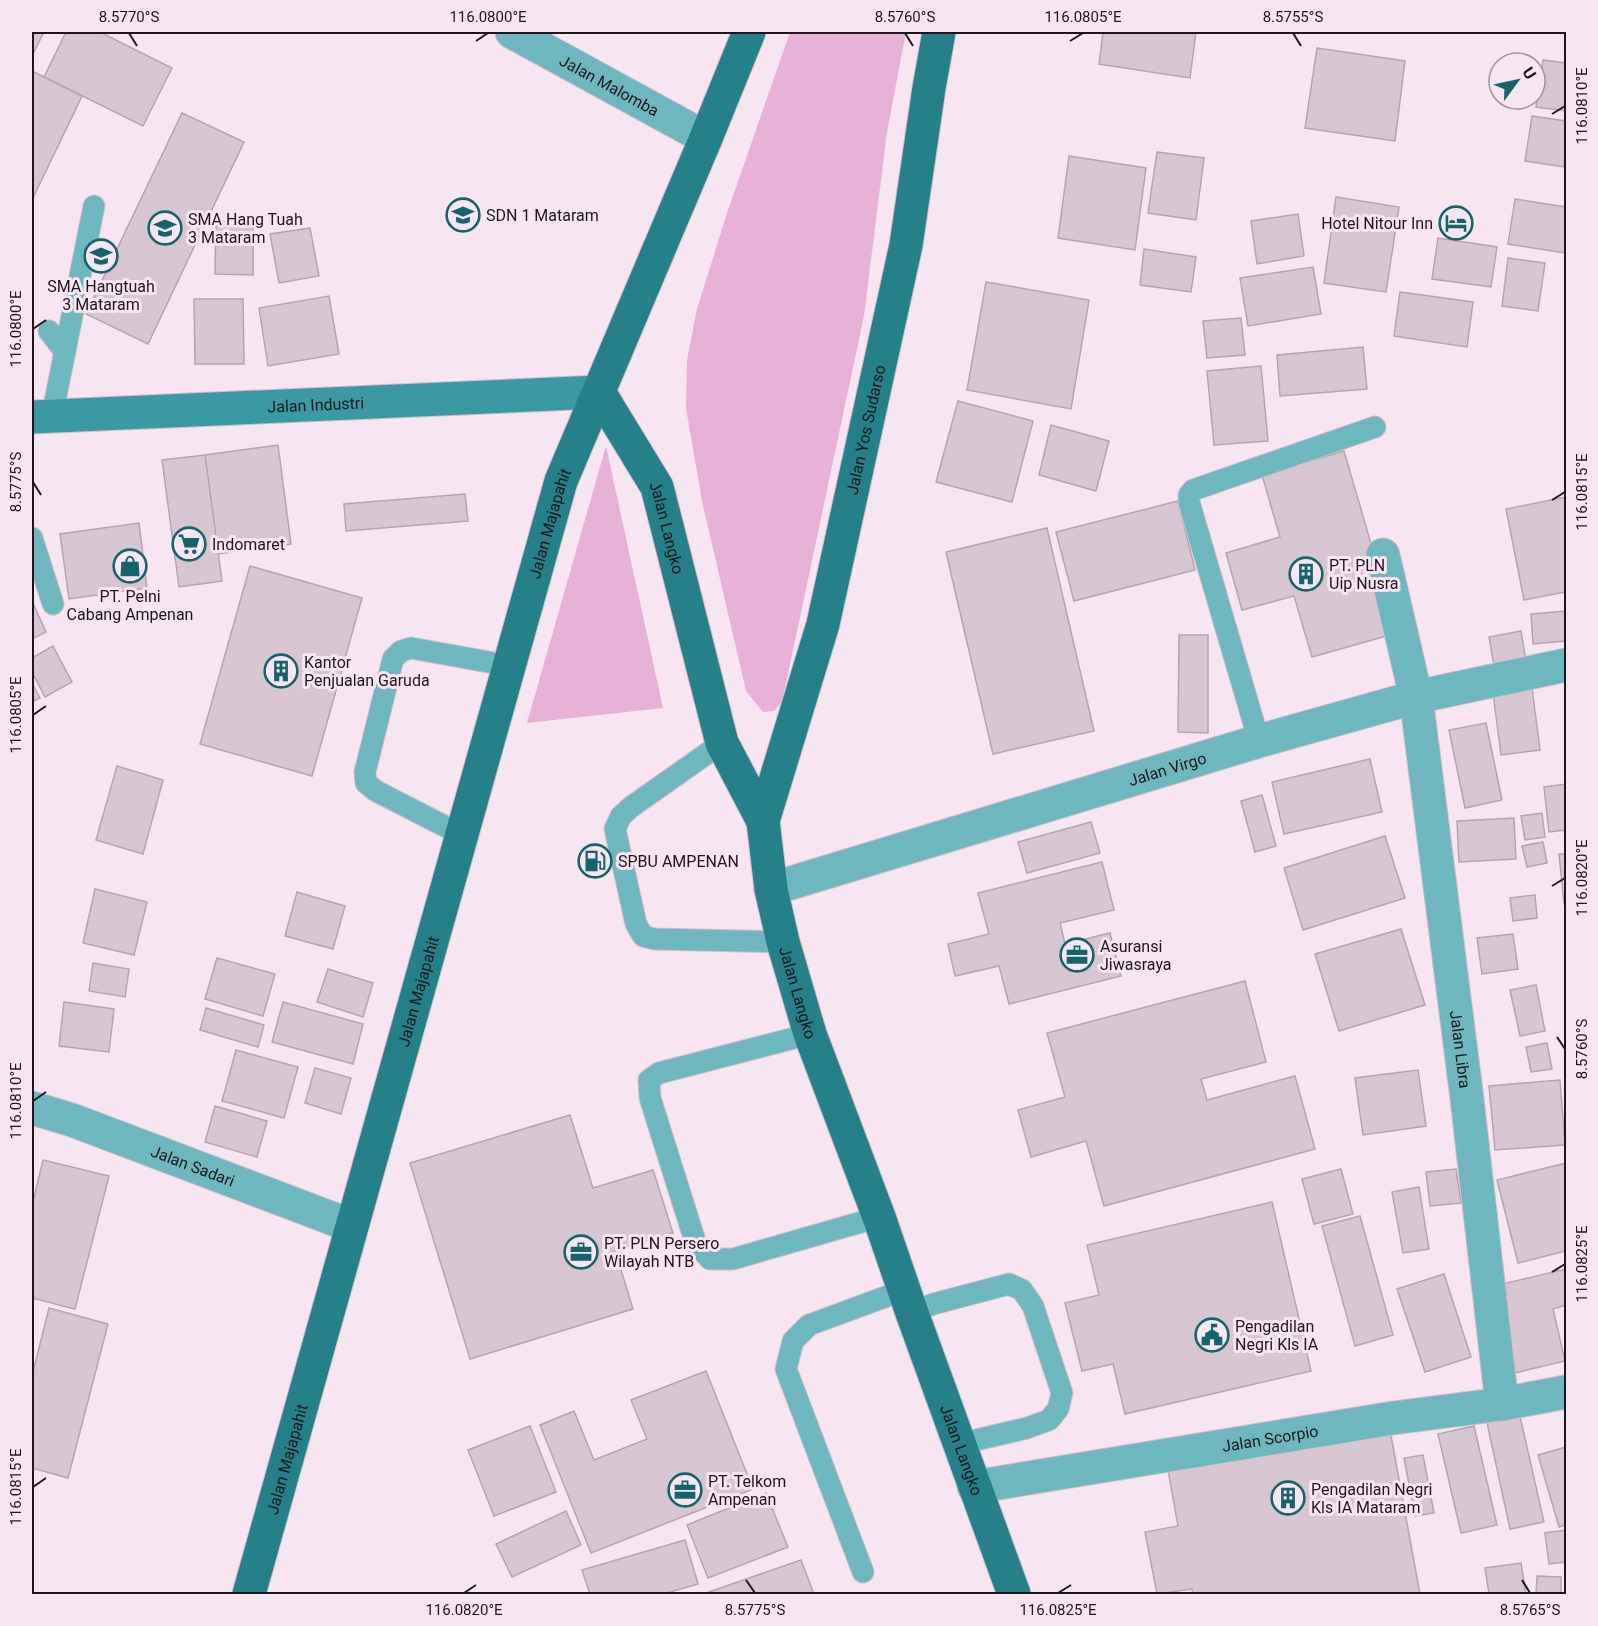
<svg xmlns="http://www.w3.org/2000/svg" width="1598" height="1626" font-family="Roboto,sans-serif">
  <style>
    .green { fill: #e7b1d7 }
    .building { fill: #d7c6d1; stroke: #b5a4b0; stroke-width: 1.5 }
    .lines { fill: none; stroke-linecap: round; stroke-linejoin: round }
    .lane-casing { stroke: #d0c0cb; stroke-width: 23 }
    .street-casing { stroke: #d0c0cb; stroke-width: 35 }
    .secondary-casing { stroke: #d0c0cb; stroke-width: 35 }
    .primary-casing { stroke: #d0c0cb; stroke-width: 35 }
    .lane { stroke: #6fb7bf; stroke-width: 21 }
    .street { stroke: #6fb7bf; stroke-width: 33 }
    .secondary { stroke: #3a99a3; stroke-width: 33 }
    .primary { stroke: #268089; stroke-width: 33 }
    .ticks { fill: none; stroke: #1d171c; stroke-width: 2 }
    .labels { text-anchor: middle; stroke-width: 6; stroke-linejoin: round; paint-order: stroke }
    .street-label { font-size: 16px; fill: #1d171c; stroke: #f7e5f1 }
    .poi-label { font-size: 16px; fill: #1d171c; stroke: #f7e5f1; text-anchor: start }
    .neatline { fill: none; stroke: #1d171c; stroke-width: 2 }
    .ticks-label { font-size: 15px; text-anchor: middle; fill: #1d171c }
  </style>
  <rect width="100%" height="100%" fill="#f7e5f1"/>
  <!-- green -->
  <g class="green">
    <path d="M 790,32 L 906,32 L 887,132 L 864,316 L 782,702 L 774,711 L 763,712 L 746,691 L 702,501 L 686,408 L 687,360 L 697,309 L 727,213 Z"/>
    <path d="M 606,446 L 663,708 L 527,723 Z"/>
  </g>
  <!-- building -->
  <g class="building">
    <path d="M 32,32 L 44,32 L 32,56 Z"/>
    <path d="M 66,32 L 100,32 L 172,68 L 143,126 L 44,77 Z"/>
    <path d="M 1103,32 L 1196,32 L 1190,78 L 1099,64 Z"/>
    <path d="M 1317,48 L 1405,61 L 1395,141 L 1305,128 Z"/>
    <path d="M 1543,60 L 1566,63 L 1566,111 L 1536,107 Z"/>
    <path d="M 32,71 L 82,96 L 32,200 Z"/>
    <path d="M 182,113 L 244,142 L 148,344 L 86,314 Z"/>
    <path d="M 1532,116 L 1566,121 L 1566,149 L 1564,167 L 1525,161 Z"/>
    <path d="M 1157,152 L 1204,158 L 1196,220 L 1148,213 Z"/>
    <path d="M 1069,156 L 1146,168 L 1135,250 L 1058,238 Z"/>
    <path d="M 1336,197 L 1399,207 L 1386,292 L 1324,283 Z"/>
    <path d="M 1515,199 L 1566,207 L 1566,253 L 1508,244 Z"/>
    <path d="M 1298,214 L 1304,256 L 1257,264 L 1251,221 Z"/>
    <path d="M 216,221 L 253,222 L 253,275 L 215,274 Z"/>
    <path d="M 310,228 L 319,276 L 279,283 L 270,234 Z"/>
    <path d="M 1438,238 L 1497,247 L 1491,287 L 1432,279 Z"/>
    <path d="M 1144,249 L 1196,257 L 1191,292 L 1140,285 Z"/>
    <path d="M 1508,258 L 1545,263 L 1538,311 L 1502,306 Z"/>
    <path d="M 1313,267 L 1321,314 L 1248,326 L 1240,278 Z"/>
    <path d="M 986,282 L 1089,300 L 1071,409 L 967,390 Z"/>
    <path d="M 1400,292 L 1473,302 L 1467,347 L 1394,336 Z"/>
    <path d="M 329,296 L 339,354 L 268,366 L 259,308 Z"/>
    <path d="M 194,299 L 243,299 L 244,364 L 195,364 Z"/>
    <path d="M 1241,318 L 1245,355 L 1207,358 L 1203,321 Z"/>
    <path d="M 1363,347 L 1367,389 L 1280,396 L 1277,355 Z"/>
    <path d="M 1261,366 L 1268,441 L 1214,445 L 1207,371 Z"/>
    <path d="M 958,401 L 1033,421 L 1012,502 L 936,482 Z"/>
    <path d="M 1051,425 L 1109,441 L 1096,491 L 1039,475 Z"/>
    <path d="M 278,445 L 291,544 L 218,554 L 205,455 Z"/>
    <path d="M 1344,451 L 1397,633 L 1312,657 L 1294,596 L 1242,610 L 1226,553 L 1280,537 L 1262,475 Z"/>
    <path d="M 205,455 L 222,581 L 179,587 L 162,460 Z"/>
    <path d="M 465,494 L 468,521 L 346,531 L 344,504 Z"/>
    <path d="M 1566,497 L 1566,592 L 1524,600 L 1506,509 Z"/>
    <path d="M 1178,501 L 1195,570 L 1074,601 L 1056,532 Z"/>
    <path d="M 139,523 L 147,588 L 69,599 L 60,534 Z"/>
    <path d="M 1047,528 L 1094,731 L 993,754 L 946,552 Z"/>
    <path d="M 250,566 L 362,598 L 312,776 L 200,744 Z"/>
    <path d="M 32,601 L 46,632 L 32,639 Z"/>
    <path d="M 1566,611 L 1566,641 L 1533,644 L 1531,614 Z"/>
    <path d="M 1521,631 L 1526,661 L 1494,666 L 1489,637 Z"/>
    <path d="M 1179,635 L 1208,635 L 1208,733 L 1178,732 Z"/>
    <path d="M 53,646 L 72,682 L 45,697 L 32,672 L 32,658 Z"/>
    <path d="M 32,683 L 40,698 L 32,702 Z"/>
    <path d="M 1532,688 L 1540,750 L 1501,755 L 1493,693 Z"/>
    <path d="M 1486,723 L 1502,800 L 1465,808 L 1449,730 Z"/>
    <path d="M 1370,759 L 1382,812 L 1284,834 L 1272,782 Z"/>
    <path d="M 117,766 L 163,780 L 143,854 L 96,840 Z"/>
    <path d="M 1566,784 L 1566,830 L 1549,832 L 1544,787 Z"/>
    <path d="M 1262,795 L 1276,846 L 1255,852 L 1241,801 Z"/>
    <path d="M 1542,813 L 1545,837 L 1525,840 L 1521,816 Z"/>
    <path d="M 1514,818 L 1516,859 L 1459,862 L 1457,821 Z"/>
    <path d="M 1091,822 L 1100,853 L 1027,873 L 1018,842 Z"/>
    <path d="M 1385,836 L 1405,898 L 1303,930 L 1284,868 Z"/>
    <path d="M 1543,842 L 1547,863 L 1527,867 L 1522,846 Z"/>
    <path d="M 1559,854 L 1566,854 L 1566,904 L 1564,904 Z"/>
    <path d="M 1102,862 L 1114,910 L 1060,923 L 1065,944 L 1110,933 L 1121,976 L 1009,1004 L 999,966 L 955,976 L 948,944 L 989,934 L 978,893 Z"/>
    <path d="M 95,889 L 147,902 L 134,955 L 83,943 Z"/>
    <path d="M 297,892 L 345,906 L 333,949 L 285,936 Z"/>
    <path d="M 1535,895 L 1537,918 L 1513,921 L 1510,898 Z"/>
    <path d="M 1401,929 L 1425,1005 L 1339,1031 L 1315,954 Z"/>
    <path d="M 1513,934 L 1518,969 L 1482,974 L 1477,938 Z"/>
    <path d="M 217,958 L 275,974 L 263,1016 L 205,999 Z"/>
    <path d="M 93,963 L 129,969 L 125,997 L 89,991 Z"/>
    <path d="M 328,969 L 373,983 L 363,1017 L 317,1002 Z"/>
    <path d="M 1245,981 L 1266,1062 L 1201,1079 L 1207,1100 L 1295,1076 L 1315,1149 L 1104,1206 L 1086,1141 L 1031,1157 L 1018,1110 L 1065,1097 L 1047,1033 Z"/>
    <path d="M 1536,985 L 1545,1031 L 1520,1036 L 1510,990 Z"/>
    <path d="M 64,1002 L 114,1009 L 109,1052 L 59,1046 Z"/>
    <path d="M 283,1002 L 363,1024 L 353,1064 L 272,1042 Z"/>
    <path d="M 206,1008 L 264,1025 L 258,1047 L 200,1030 Z"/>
    <path d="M 1547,1043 L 1552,1069 L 1531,1072 L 1526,1047 Z"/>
    <path d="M 236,1050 L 298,1067 L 284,1118 L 222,1101 Z"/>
    <path d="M 315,1068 L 351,1078 L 341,1114 L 305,1103 Z"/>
    <path d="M 1418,1070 L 1426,1126 L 1363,1135 L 1355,1078 Z"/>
    <path d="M 1560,1080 L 1565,1145 L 1495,1150 L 1489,1086 Z"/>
    <path d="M 215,1106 L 267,1121 L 257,1157 L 205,1142 Z"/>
    <path d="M 570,1115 L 593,1188 L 653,1170 L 673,1233 L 615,1250 L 633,1309 L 470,1359 L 410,1163 Z"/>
    <path d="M 43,1160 L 109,1176 L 75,1309 L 32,1298 L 32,1198 L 34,1198 Z"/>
    <path d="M 1566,1163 L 1566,1251 L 1518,1263 L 1497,1180 Z"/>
    <path d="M 1341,1169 L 1353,1214 L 1314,1224 L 1302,1179 Z"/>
    <path d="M 1456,1169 L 1461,1203 L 1430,1206 L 1426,1172 Z"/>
    <path d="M 1419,1187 L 1429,1249 L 1403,1253 L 1392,1192 Z"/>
    <path d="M 1272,1202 L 1311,1371 L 1125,1414 L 1113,1364 L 1082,1371 L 1065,1303 L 1099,1295 L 1087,1245 Z"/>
    <path d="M 1360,1216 L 1393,1335 L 1355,1346 L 1322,1226 Z"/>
    <path d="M 1566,1269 L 1566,1305 L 1553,1309 L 1565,1361 L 1515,1373 L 1494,1286 Z"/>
    <path d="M 1444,1274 L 1471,1357 L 1425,1372 L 1397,1289 Z"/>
    <path d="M 49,1308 L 108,1324 L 68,1478 L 32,1468 L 32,1376 Z"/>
    <path d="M 706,1371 L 753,1489 L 591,1553 L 540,1425 L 574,1411 L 594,1460 L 647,1439 L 631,1400 Z"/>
    <path d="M 1519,1412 L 1544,1522 L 1510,1529 L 1486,1418 Z"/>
    <path d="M 530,1426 L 556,1492 L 494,1516 L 468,1450 Z"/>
    <path d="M 1474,1426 L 1497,1525 L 1461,1533 L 1438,1434 Z"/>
    <path d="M 1390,1430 L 1420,1594 L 1193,1594 L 1192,1589 L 1157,1594 L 1145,1532 L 1178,1526 L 1168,1470 Z"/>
    <path d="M 1566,1447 L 1566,1525 L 1559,1527 L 1538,1455 Z"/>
    <path d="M 1423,1455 L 1434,1513 L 1415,1516 L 1404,1458 Z"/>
    <path d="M 766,1493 L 788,1547 L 708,1578 L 687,1525 Z"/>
    <path d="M 566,1511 L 581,1545 L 512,1577 L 496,1544 Z"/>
    <path d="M 1566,1530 L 1566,1562 L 1549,1564 L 1545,1533 Z"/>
    <path d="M 685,1540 L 698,1584 L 663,1594 L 590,1594 L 582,1570 Z"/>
    <path d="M 801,1560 L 814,1594 L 703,1594 Z"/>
    <path d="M 1521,1563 L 1526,1594 L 1489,1594 L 1485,1568 Z"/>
    <path d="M 1537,1576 L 1561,1577 L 1561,1594 L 1536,1594 Z"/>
  </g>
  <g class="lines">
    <!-- lane casing -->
    <g class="lane-casing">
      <g id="lane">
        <path d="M 49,331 L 65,352"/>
        <path d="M 52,416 L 94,206"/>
        <path d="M 32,538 L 53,604"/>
        <path d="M 1259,741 L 1189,502 L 1189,495 L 1193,490 L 1375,427"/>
        <path d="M 722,743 L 631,807 L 621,816 L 615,829 L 636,924 L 643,936 L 654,939 L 783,942"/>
        <path d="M 462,835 L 376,791 L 366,783 L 365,772 L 393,659 L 401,651 L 411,648 L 510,666"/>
        <path d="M 810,1034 L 659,1073 L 649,1080 L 650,1098 L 696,1244 L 710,1259 L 733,1259 L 879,1217"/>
        <path d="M 912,1313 L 933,1304 L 1009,1284 L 1022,1290 L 1033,1306 L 1062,1393 L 1058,1409 L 1049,1420 L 1027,1428 L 959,1444"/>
        <path d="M 863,1572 L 786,1369 L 793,1341 L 809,1325 L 904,1290"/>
      </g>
    </g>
    <!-- street casing -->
    <g class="street-casing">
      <g id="street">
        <path id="s1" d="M 512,32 L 706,138"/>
        <path id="s2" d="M 1383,555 L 1416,697 L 1467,1099 L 1502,1404"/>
        <path id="s3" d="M 771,889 L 1259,741 L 1416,697 L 1566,665"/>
        <path id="s4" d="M 32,1108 L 72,1120 L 352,1226"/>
        <path id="s5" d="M 974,1487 L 1393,1418 L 1502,1404 L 1566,1392"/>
      </g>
    </g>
    <!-- secondary casing -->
    <g class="secondary-casing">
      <g id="secondary">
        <path id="s6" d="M 32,417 L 599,392"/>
      </g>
    </g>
    <!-- primary casing -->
    <g class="primary-casing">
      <g id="primary">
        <path id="s7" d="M 599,392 L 657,487 L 722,743 L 763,821 L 771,889 L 783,942 L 810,1034 L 879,1217 L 912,1313 L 1014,1594"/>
        <path id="s8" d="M 763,821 L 823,624 L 906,245 L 929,88 L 939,32"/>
        <path id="s9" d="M 249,1594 L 561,481 L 706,138 L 749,32"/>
      </g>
    </g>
    <!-- lane -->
    <use href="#lane" class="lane"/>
    <!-- street -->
    <use href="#street" class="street"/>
    <!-- secondary -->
    <use href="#secondary" class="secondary"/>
    <!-- primary -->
    <use href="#primary" class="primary"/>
  </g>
  <!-- ticks -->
  <path class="ticks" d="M 129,33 L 137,46M 905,33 L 913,46M 1293,33 L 1301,46M 476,41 L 488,33M 1070,41 L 1083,33M 1552,114 L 1565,106M 33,329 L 46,320M 33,482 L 41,495M 1552,500 L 1565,492M 33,715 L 46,706M 1552,886 L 1565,878M 1557,1037 L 1565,1049M 33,1101 L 46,1092M 1552,1272 L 1565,1264M 33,1487 L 46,1478M 746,1580 L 755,1593M 1522,1580 L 1530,1593M 464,1593 L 476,1585M 1058,1593 L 1071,1585"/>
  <!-- icons -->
  <defs>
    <g id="school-ring" transform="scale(1.725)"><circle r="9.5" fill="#f7e5f1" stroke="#15646b" stroke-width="1.5"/><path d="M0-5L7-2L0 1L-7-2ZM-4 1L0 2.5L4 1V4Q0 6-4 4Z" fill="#15646b"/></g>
    <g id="hotel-ring" transform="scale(1.725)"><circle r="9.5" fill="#f7e5f1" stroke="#15646b" stroke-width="1.5"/><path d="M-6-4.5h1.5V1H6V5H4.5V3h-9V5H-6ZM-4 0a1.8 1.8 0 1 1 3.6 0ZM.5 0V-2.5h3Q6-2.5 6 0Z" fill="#15646b"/></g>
    <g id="supermarket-ring" transform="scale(1.725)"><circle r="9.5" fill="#f7e5f1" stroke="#15646b" stroke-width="1.5"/><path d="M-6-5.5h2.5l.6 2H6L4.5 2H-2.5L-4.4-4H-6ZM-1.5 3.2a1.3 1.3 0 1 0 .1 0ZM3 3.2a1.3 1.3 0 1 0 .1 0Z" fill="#15646b"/></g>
    <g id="shop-ring" transform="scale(1.725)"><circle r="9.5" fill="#f7e5f1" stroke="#15646b" stroke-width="1.5"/><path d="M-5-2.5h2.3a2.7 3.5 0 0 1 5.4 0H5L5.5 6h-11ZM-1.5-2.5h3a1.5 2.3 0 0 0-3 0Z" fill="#15646b"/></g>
    <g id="building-ring" transform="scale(1.725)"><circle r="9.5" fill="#f7e5f1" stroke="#15646b" stroke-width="1.5"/><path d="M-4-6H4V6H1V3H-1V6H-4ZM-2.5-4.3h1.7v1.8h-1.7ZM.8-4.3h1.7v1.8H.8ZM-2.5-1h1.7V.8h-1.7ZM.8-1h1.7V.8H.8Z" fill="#15646b"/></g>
    <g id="fuel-ring" transform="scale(1.725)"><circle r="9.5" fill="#f7e5f1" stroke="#15646b" stroke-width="1.5"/><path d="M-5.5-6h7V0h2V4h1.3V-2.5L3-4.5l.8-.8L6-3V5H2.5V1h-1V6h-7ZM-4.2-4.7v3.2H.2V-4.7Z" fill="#15646b"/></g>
    <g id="office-ring" transform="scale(1.725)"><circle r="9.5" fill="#f7e5f1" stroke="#15646b" stroke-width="1.5"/><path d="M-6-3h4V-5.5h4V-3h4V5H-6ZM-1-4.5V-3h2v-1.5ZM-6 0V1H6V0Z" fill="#15646b"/></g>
    <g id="civic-ring" transform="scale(1.725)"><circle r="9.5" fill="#f7e5f1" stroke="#15646b" stroke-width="1.5"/><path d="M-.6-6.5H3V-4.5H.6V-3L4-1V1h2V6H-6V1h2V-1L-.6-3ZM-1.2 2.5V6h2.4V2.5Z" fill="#15646b"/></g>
  </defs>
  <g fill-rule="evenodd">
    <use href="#school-ring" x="463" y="215"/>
    <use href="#hotel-ring" x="1456" y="223"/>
    <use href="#school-ring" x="165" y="228"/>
    <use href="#school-ring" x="101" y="256"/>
    <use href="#supermarket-ring" x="189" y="544"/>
    <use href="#shop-ring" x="130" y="566"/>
    <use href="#building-ring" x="1306" y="574"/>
    <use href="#building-ring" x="281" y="671"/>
    <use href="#fuel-ring" x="595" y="861"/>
    <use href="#office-ring" x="1077" y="955"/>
    <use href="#office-ring" x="581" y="1252"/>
    <use href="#civic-ring" x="1212" y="1335"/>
    <use href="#office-ring" x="685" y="1490"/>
    <use href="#building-ring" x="1288" y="1498"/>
  </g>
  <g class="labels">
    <!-- street labels -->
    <g class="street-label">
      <text dy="6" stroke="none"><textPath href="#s1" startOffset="111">Jalan Malomba</textPath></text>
      <text dy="6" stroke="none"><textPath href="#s6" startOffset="284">Jalan Industri</textPath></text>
      <text dy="6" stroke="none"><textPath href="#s8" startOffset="405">Jalan Yos Sudarso</textPath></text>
      <text dy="6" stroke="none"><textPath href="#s9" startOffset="1112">Jalan Majapahit</textPath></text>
      <text dy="6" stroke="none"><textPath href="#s7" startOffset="153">Jalan Langko</textPath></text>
      <text dy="6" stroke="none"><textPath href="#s3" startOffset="414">Jalan Virgo</textPath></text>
      <text dy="6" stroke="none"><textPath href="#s9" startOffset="626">Jalan Majapahit</textPath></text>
      <text dy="6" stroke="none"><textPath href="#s7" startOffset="639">Jalan Langko</textPath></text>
      <text dy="6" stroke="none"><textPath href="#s2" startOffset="501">Jalan Libra</textPath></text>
      <text dy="6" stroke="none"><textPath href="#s4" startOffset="171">Jalan Sadari</textPath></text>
      <text dy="6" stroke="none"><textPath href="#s5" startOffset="300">Jalan Scorpio</textPath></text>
      <text dy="6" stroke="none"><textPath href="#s7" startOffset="1125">Jalan Langko</textPath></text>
      <text dy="6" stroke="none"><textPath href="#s9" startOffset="140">Jalan Majapahit</textPath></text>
    </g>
    <!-- poi labels -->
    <g class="poi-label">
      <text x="486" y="221">SDN 1 Mataram</text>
      <text x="188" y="225">SMA Hang Tuah<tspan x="188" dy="18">3 Mataram</tspan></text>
      <text x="1433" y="229" text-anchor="end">Hotel Nitour Inn</text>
      <text x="101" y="292" text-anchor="middle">SMA Hangtuah<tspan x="101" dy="18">3 Mataram</tspan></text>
      <text x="212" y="550">Indomaret</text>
      <text x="1329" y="571">PT. PLN<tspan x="1329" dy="18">Uip Nusra</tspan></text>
      <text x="130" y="602" text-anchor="middle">PT. Pelni<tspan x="130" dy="18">Cabang Ampenan</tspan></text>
      <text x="304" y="668">Kantor<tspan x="304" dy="18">Penjualan Garuda</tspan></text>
      <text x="618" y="867">SPBU AMPENAN</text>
      <text x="1100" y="952">Asuransi<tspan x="1100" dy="18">Jiwasraya</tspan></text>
      <text x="604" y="1249">PT. PLN Persero<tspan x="604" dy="18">Wilayah NTB</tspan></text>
      <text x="1235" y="1332">Pengadilan<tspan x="1235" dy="18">Negri Kls IA</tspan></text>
      <text x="708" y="1487">PT. Telkom<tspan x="708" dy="18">Ampenan</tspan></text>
      <text x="1311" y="1495">Pengadilan Negri<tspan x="1311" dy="18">Kls IA Mataram</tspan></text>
    </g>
  </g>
  <!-- border -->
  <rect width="1598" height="1626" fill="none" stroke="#f7e5f1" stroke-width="66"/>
  <!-- north arrow -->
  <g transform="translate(1517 81) rotate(57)"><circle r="28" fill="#f7e5f1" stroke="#a0939c" stroke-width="1.5"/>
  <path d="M0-4.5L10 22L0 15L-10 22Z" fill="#15646b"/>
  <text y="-9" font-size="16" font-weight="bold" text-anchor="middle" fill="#1d171c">U</text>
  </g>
  <rect x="33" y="33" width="1532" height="1560" class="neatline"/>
  <g class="ticks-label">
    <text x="129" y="22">8.5770°S</text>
    <text x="488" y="22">116.0800°E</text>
    <text x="905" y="22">8.5760°S</text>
    <text x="1083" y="22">116.0805°E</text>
    <text x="1293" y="22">8.5755°S</text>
    <text transform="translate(1582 106) rotate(-90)" y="5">116.0810°E</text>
    <text transform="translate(16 329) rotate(-90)" y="5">116.0800°E</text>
    <text transform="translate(16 482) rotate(-90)" y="5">8.5775°S</text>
    <text transform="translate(1582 492) rotate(-90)" y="5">116.0815°E</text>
    <text transform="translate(16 715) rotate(-90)" y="5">116.0805°E</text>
    <text transform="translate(1582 878) rotate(-90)" y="5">116.0820°E</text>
    <text transform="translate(1582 1049) rotate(-90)" y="5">8.5760°S</text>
    <text transform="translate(16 1101) rotate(-90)" y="5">116.0810°E</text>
    <text transform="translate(1582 1264) rotate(-90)" y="5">116.0825°E</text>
    <text transform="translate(16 1487) rotate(-90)" y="5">116.0815°E</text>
    <text x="464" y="1615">116.0820°E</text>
    <text x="755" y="1615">8.5775°S</text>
    <text x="1058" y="1615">116.0825°E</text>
    <text x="1530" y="1615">8.5765°S</text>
  </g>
</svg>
